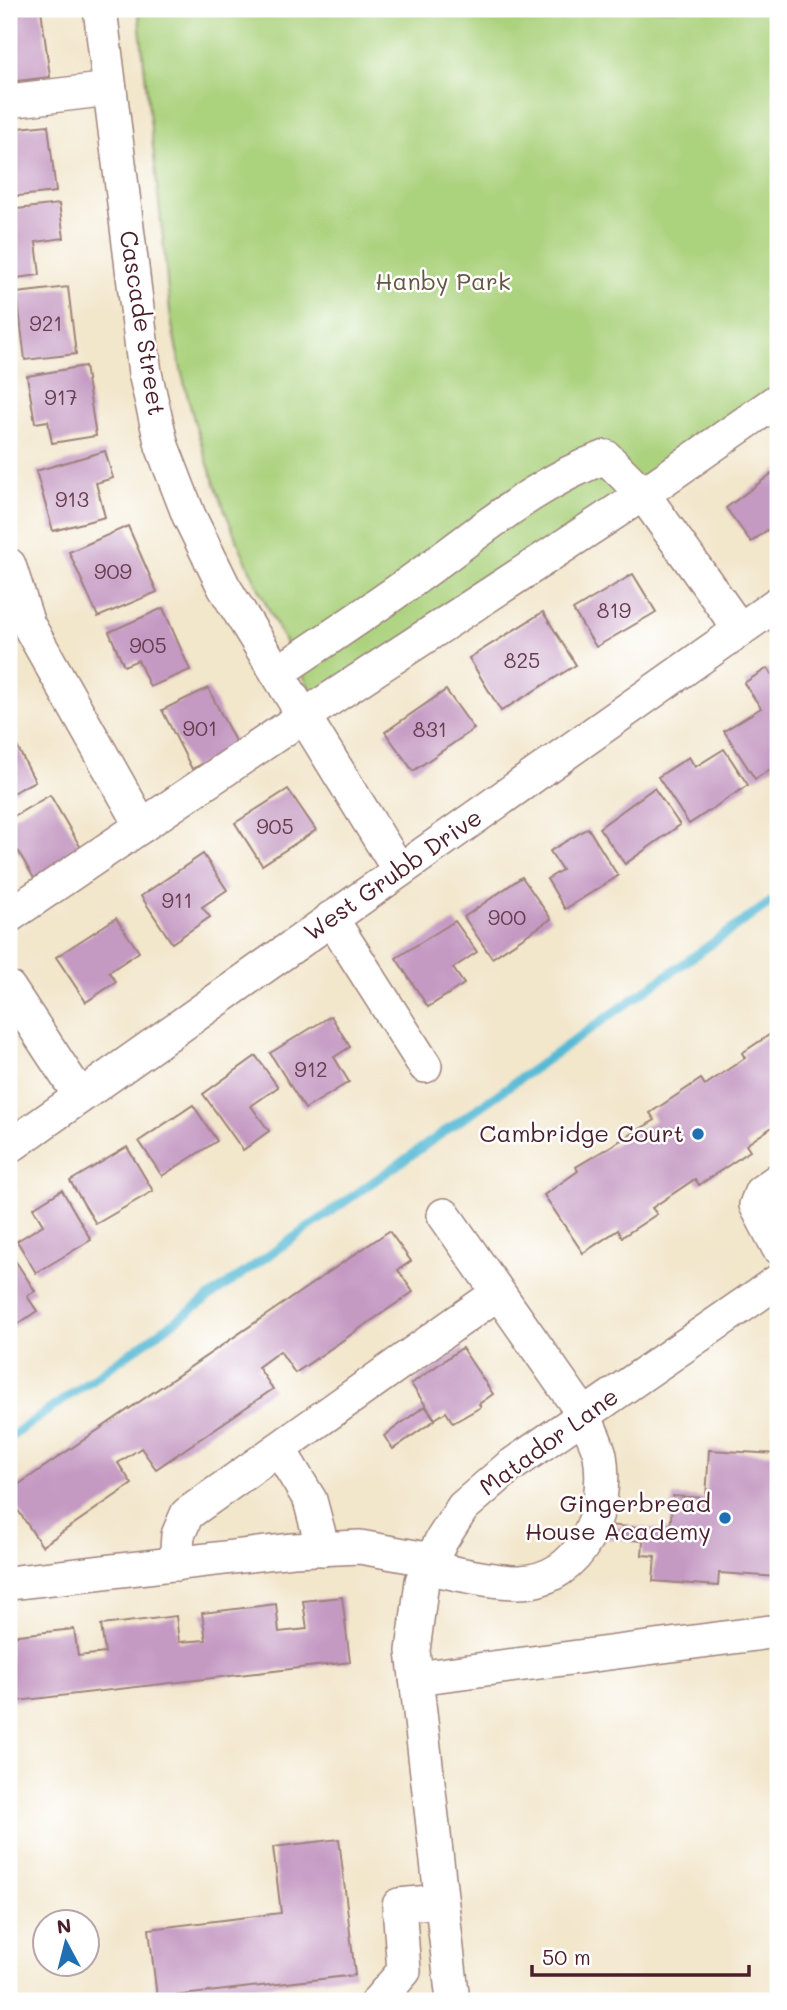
<svg xmlns="http://www.w3.org/2000/svg" width="787" height="2010" font-family="Mali,sans-serif">
  <style>
    .green { fill: #abd27d; stroke: #7a7854; stroke-width: 2 }
    .lines { fill: none; stroke-linecap: round; stroke-linejoin: round }
    .stream { stroke: #57bad5; stroke-width: 9 }
    .building { fill: #c499c2 }
    .minor-casing { stroke: #9e827b; stroke-width: 36 }
    .minor { stroke: #fff; stroke-width: 33 }
    .poi-dot { fill: #1f6fb2; stroke: #fff; stroke-width: 2.5 }
    .labels { text-anchor: middle; stroke-width: 5; stroke-linejoin: round; paint-order: stroke }
    .number-label { font-size: 21px; fill: #683e51 }
    .park-label { font-size: 24px; fill: #675544; stroke: #fff }
    .street-label { font-size: 24px; fill: #4a1f2b; stroke: #fff }
    .poi-label { font-size: 24px; fill: #4a1f2b; stroke: #fff; text-anchor: end }
  </style>
  <rect width="100%" height="100%" fill="#fff"/>
  <filter id="ink" filterUnits="userSpaceOnUse"><feTurbulence type="fractalNoise" baseFrequency=".0143" numOctaves="2"/><feDisplacementMap in="SourceGraphic" scale="14" xChannelSelector="R" yChannelSelector="G"/><feConvolveMatrix kernelMatrix="1 2 1 2 8 2 1 2 1" color-interpolation-filters="sRGB"/></filter>
  <filter id="wash" filterUnits="userSpaceOnUse"><feTurbulence type="fractalNoise" baseFrequency=".00686" numOctaves="4" result="noise"/><feDisplacementMap in="SourceGraphic" scale="28" xChannelSelector="R" yChannelSelector="G"/><feGaussianBlur stdDeviation="1.57" result="paint"/><feColorMatrix in="noise" values="0 0 0 0 0 0 0 0 0 0 0 0 0 0 0 0 0 1.4 0 .05"/><feComposite in="paint" operator="in"/></filter>
  <g filter="url(#wash)">
    <rect width="100%" height="100%" fill="#f2e6cb"/>
    <!-- green -->
    <path class="green" d="M 138,9 L 778,9 L 778,386 L 316,699 C 250,582 195,458 172,325 C 167,294 166,261 162,230 C 154,156 146,83 138,9 Z"/>
    <g class="lines">
      <!-- stream -->
      <path class="stream" d="M 9,1438 L 778,897"/>
    </g>
    <g id="blocks">
      <!-- building -->
      <g class="building">
        <path d="M 9,9 L 41,9 L 50,77 L 9,82 Z"/>
        <path d="M 48,125 L 56,192 L 9,197 L 9,129 Z"/>
        <path d="M 59,204 L 64,238 L 36,242 L 40,275 L 9,279 L 9,210 Z"/>
        <path d="M 68,287 L 76,354 L 25,360 L 17,293 Z"/>
        <path d="M 85,366 L 96,436 L 52,443 L 48,421 L 35,423 L 27,376 Z"/>
        <path d="M 105,451 L 113,478 L 96,483 L 105,517 L 53,531 L 36,471 Z"/>
        <path d="M 778,469 L 778,522 L 751,542 L 726,508 Z"/>
        <path d="M 128,526 L 157,592 L 98,617 L 69,552 Z"/>
        <path d="M 633,574 L 656,612 L 596,647 L 573,610 Z"/>
        <path d="M 163,608 L 190,670 L 150,687 L 138,660 L 124,666 L 109,632 Z"/>
        <path d="M 543,612 L 576,665 L 501,711 L 469,658 Z"/>
        <path d="M 768,668 L 778,685 L 778,764 L 755,779 L 724,731 L 761,708 L 744,683 Z"/>
        <path d="M 208,688 L 238,747 L 192,769 L 162,710 Z"/>
        <path d="M 446,690 L 474,729 L 413,771 L 385,732 Z"/>
        <path d="M 9,731 L 35,781 L 9,795 Z"/>
        <path d="M 724,749 L 748,785 L 689,824 L 658,777 L 689,757 L 695,767 Z"/>
        <path d="M 654,788 L 680,825 L 625,864 L 599,828 Z"/>
        <path d="M 288,789 L 316,830 L 262,865 L 235,823 Z"/>
        <path d="M 50,795 L 84,853 L 35,880 L 18,851 L 9,857 L 9,819 Z"/>
        <path d="M 588,828 L 618,876 L 565,909 L 547,879 L 562,870 L 550,851 Z"/>
        <path d="M 203,854 L 227,890 L 202,907 L 210,917 L 172,943 L 141,896 Z"/>
        <path d="M 522,877 L 551,919 L 492,958 L 464,917 Z"/>
        <path d="M 116,918 L 139,952 L 109,972 L 116,982 L 86,1002 L 56,957 Z"/>
        <path d="M 455,921 L 477,952 L 453,968 L 464,984 L 428,1007 L 396,958 Z"/>
        <path d="M 331,1016 L 350,1047 L 334,1057 L 349,1082 L 305,1109 L 270,1053 Z"/>
        <path d="M 778,1029 L 778,1123 L 746,1145 L 750,1151 L 699,1185 L 695,1179 L 652,1208 L 657,1214 L 622,1237 L 618,1230 L 583,1253 L 544,1195 L 578,1171 L 576,1167 L 655,1120 L 650,1113 L 701,1079 L 705,1085 L 745,1058 L 742,1053 Z"/>
        <path d="M 256,1056 L 278,1087 L 251,1106 L 269,1131 L 243,1150 L 203,1094 Z"/>
        <path d="M 193,1105 L 217,1141 L 162,1176 L 139,1141 Z"/>
        <path d="M 127,1147 L 153,1191 L 96,1224 L 70,1181 Z"/>
        <path d="M 62,1190 L 91,1240 L 36,1273 L 17,1241 L 43,1225 L 33,1208 Z"/>
        <path d="M 389,1231 L 411,1261 L 398,1270 L 413,1292 L 295,1373 L 280,1351 L 258,1367 L 273,1389 L 156,1469 L 141,1448 L 118,1463 L 132,1484 L 42,1546 L 9,1497 L 9,1491 Z"/>
        <path d="M 9,1251 L 35,1291 L 27,1296 L 37,1311 L 9,1330 Z"/>
        <path d="M 462,1348 L 493,1394 L 479,1404 L 481,1407 L 453,1423 L 446,1412 L 435,1419 L 411,1384 Z"/>
        <path d="M 425,1406 L 435,1420 L 393,1449 L 384,1436 Z"/>
        <path d="M 709,1450 L 778,1454 L 775,1510 L 778,1510 L 778,1577 L 719,1573 L 718,1586 L 653,1581 L 655,1556 L 642,1555 L 643,1541 L 605,1538 L 606,1525 L 670,1530 L 673,1496 L 706,1498 Z"/>
        <path d="M 342,1597 L 350,1662 L 9,1702 L 9,1636 L 74,1629 L 78,1656 L 105,1653 L 101,1625 L 176,1616 L 179,1642 L 206,1640 L 202,1613 L 276,1604 L 279,1632 L 307,1629 L 303,1601 Z"/>
        <path d="M 339,1839 L 355,1975 L 157,1998 L 149,1929 L 281,1913 L 273,1847 Z"/>
      </g>
    </g>
  </g>
  <g filter="url(#ink)">
    <use href="#blocks" fill-opacity="0" stroke="#9e827b" stroke-width="2"/>
    <g class="lines">
      <!-- minor casing -->
      <g class="minor-casing">
        <g id="minor">
          <path d="M 100,9 L 145,373 L 162,446 L 189,516 L 224,587 L 399,870"/>
          <path d="M 9,101 L 110,89"/>
          <path d="M 9,565 L 28,624 L 142,826"/>
          <path d="M 277,673 C 329,638 381,604 431,567 C 486,527 541,480 606,457 L 643,494 L 740,630"/>
          <path d="M 9,916 L 304,716 L 643,494 L 778,400"/>
          <path d="M 331,918 L 425,1066"/>
          <path d="M 9,988 L 80,1096"/>
          <path d="M 9,1147 L 778,603"/>
          <path d="M 778,1180 L 761,1192 L 756,1205 L 778,1247"/>
          <path d="M 279,1449 L 310,1500 L 323,1549"/>
          <path d="M 176,1564 L 178,1535 L 187,1514 L 498,1293"/>
          <path d="M 428,1568 C 457,1573 489,1582 518,1582 C 583,1581 609,1510 600,1455 C 597,1442 589,1428 584,1415 L 444,1215"/>
          <path d="M 9,1583 L 293,1550 L 360,1547 L 432,1560"/>
          <path d="M 416,1678 L 778,1631"/>
          <path d="M 378,2001 L 404,1971 L 399,1905 L 440,1901"/>
          <path d="M 453,2001 L 413,1651 L 422,1581 L 441,1541 L 463,1507 L 509,1467 L 778,1281"/>
        </g>
      </g>
      <!-- minor -->
      <use href="#minor" class="minor"/>
    </g>
  </g>
  <!-- markers -->
  <g class="poi-dot">
    <circle cx="698" cy="1134" r="7"/>
    <circle cx="725" cy="1518" r="7"/>
  </g>
  <g class="labels">
    <!-- number labels -->
    <g class="number-label">
      <text x="46" y="331">921</text>
      <text x="61" y="405">917</text>
      <text x="72" y="507">913</text>
      <text x="113" y="579">909</text>
      <text x="614" y="618">819</text>
      <text x="148" y="653">905</text>
      <text x="522" y="668">825</text>
      <text x="200" y="736">901</text>
      <text x="430" y="737">831</text>
      <text x="275" y="834">905</text>
      <text x="177" y="908">911</text>
      <text x="507" y="925">900</text>
      <text x="311" y="1077">912</text>
    </g>
    <!-- park labels -->
    <g class="park-label">
      <text x="443" y="290">Hanby Park</text>
    </g>
    <!-- street labels -->
    <g class="street-label">
      <text transform="translate(142 323) rotate(81)" y="8">Cascade Street</text>
      <text transform="translate(393 875) rotate(-35)" y="8">West Grubb Drive</text>
      <text transform="translate(549 1442) rotate(-36)" y="8">Matador Lane</text>
    </g>
    <!-- poi labels -->
    <g class="poi-label">
      <text x="684" y="1142">Cambridge Court</text>
      <text x="711" y="1512">Gingerbread<tspan x="711" dy="28">House Academy</tspan></text>
    </g>
  </g>
  <!-- margin -->
  <rect width="787" height="2010" fill="none" stroke="#fff" stroke-width="35"/>
  <!-- north arrow -->
  <g transform="translate(66 1943) rotate(353)"><circle r="33" fill="#ffffff" stroke="#b7a5aa" stroke-width="2"/>
  <path d="M0-5L12 26L0 18L-12 26Z" fill="#1f6fb2"/>
  <text y="-10" font-size="19" font-weight="bold" text-anchor="middle" fill="#4a1f2b">N</text>
  </g>
  <!-- scale -->
  <path d="M532 1965v10h217v-10" fill="none" stroke="#4a1f2b" stroke-width="3.5"/>
  <text x="542" y="1965" font-size="21" fill="#4a1f2b" stroke="#ffffff" stroke-width="5" paint-order="stroke">50 m</text>
</svg>
